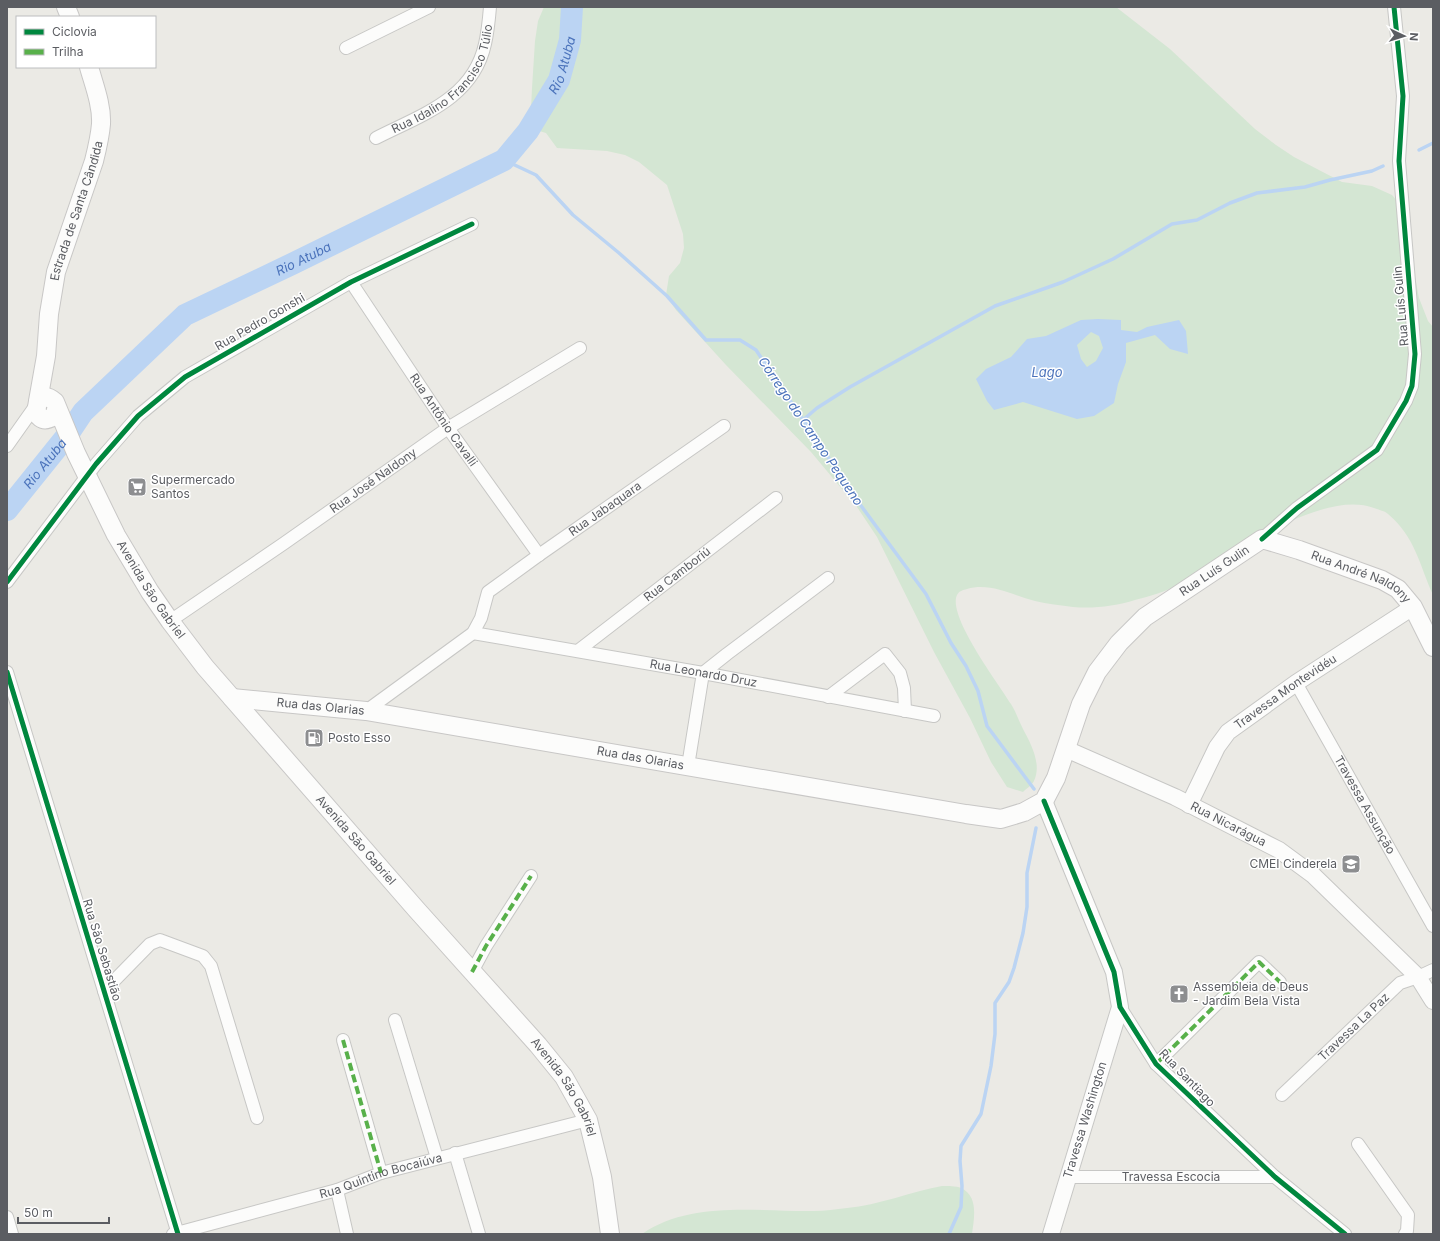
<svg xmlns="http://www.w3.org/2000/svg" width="1440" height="1241" font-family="Inter,sans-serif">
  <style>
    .green { fill: #d4e6d3 }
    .water { fill: #bbd4f3; fill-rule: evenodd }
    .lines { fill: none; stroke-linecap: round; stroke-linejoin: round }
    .stream { stroke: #bbd4f3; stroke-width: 3.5 }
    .river { stroke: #bbd4f3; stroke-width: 22 }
    .minor-casing { stroke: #c7c7c5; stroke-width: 14 }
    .tertiary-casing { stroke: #c7c7c5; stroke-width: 18 }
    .secondary-casing { stroke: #c8c7c6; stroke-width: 20 }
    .minor { stroke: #fcfcfb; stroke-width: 12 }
    .tertiary { stroke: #fcfcfb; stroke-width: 16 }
    .secondary { stroke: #fcfcfb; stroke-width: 18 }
    .quiet { stroke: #58b04a; stroke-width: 4; stroke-dasharray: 8 4; stroke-linecap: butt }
    .cycleway-casing { stroke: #fff; stroke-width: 8 }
    .cycleway { stroke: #00873e; stroke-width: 5 }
    .labels { text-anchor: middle; stroke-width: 3; stroke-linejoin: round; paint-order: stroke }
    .street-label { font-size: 12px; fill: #5b5d62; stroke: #fff }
    .poi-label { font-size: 12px; fill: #5b5d62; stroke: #fff; text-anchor: start }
    .water-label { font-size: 13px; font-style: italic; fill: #4b73bb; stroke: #fff }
  </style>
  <rect width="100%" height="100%" fill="#ebeae5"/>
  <!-- green -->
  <g class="green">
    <path d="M 544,7 L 1116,7 L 1170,49 L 1255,129 L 1276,145 L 1294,157 L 1342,182 L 1372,186 L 1392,195 L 1399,203 L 1405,224 L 1419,298 L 1428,321 L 1433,327 L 1433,595 C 1419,564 1416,538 1388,514 C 1385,511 1379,510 1374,508 C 1321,488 1225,559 1179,584 C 1166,592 1150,596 1135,600 C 1116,606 1093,609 1073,607 C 1061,605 1047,604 1035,601 C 1012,595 990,582 967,589 C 963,590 959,591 957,595 C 947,616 999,684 1011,704 C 1016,712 1019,721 1023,729 C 1031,744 1042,764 1034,781 C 1032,785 1026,789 1023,792 L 1007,787 L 991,762 L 970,718 L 934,652 L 877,537 L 857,507 L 811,452 L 726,365 L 676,310 L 666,295 L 669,276 L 680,263 L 684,248 L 683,234 L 667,185 L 639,162 L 625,155 L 607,151 L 557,148 L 546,133 L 536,130 L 531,109 L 532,88 L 535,41 L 538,21 Z"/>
    <path d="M 942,1186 C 948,1186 956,1186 961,1188 C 979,1196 974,1219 972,1234 L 642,1234 C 691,1200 758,1212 814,1211 C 825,1211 836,1209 847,1208 C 879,1205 910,1192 942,1186 Z"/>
  </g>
  <!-- water -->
  <path class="water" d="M 1098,319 L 1121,320 L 1121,330 L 1137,332 L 1147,327 L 1179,320 L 1186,331 L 1188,354 L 1170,349 L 1155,335 L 1126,343 L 1126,362 L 1118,384 L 1114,403 L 1094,416 L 1077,419 L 1023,402 L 994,410 L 987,401 L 976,379 L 986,369 L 1011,357 L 1027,339 L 1046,336 L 1081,320 ZM 1091,332 L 1099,336 L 1103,348 L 1096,361 L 1087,367 L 1081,359 L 1077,345 Z"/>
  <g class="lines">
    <!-- stream -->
    <g class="stream">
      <path d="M 1419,150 L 1433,143"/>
      <path d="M 504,160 L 536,175 L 573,215 L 619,253 L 667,296 L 706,340 L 740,340 L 756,350 L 859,503 L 926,594 L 951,643 L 966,666 L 978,691 L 987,726 L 1034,789"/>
      <path d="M 803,420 L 817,408 L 850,387 L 995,306 L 1063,282 L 1113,259 L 1172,224 L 1197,220 L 1230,203 L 1257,193 L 1305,187 L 1330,180 L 1372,171 L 1383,166"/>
      <path d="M 949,1234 L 961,1207 L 962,1186 L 960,1161 L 961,1146 L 981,1114 L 991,1066 L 995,1034 L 995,1003 L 1009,982 L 1014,968 L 1023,933 L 1027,907 L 1027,873 L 1036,828"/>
    </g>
    <!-- river -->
    <path class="river" id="s1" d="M 7,510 L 69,433 L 83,412 L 185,315 L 292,264 L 504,160 L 528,131 L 559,80 L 570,40 L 572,7"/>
    <!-- minor casing -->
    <g class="minor-casing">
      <g id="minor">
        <path d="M 346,48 L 429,7"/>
        <path id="s2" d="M 376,138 C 421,115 473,99 485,44 C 488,31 489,19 490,7"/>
        <path id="s3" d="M 351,282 L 448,428 L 539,555"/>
        <path d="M 7,446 L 36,405"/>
        <path d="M 1262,539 L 1297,508 L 1377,450 L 1406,401 L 1412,386 L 1415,354 L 1399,161 L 1403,96 L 1394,7"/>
        <path d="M 7,582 L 96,464 L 138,416 L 185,377 L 351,282 L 472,224"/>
        <path id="s4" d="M 170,621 L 283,544 L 448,428 L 580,348"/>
        <path id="s5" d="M 473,633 L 703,673 L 934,716"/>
        <path id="s6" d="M 579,650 L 776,498"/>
        <path d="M 7,672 L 178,1234"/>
        <path id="s7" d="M 1296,683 L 1433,926"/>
        <path d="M 828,697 L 885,654 L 900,673 L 904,688 L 905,711"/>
        <path id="s8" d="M 366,711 L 473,633 L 481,618 L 488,592 L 539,555 L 724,426"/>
        <path d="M 688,766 L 703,673 L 727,654 L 828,578"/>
        <path d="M 472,972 L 486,946 L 531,876"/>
        <path d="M 104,991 L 150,944 L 160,940 L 203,956 L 211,966 L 257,1118"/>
        <path d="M 1120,1007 L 1156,1064 L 1275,1177 L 1345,1234"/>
        <path d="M 395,1020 L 437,1158"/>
        <path d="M 343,1040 L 381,1173"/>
        <path d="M 1156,1064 L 1259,962 L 1280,982"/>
        <path id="s9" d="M 1282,1095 L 1400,983 L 1418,977 L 1433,970"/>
        <path d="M 1358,1144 L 1408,1215 L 1407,1231 L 1405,1234"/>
        <path d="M 455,1153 L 479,1234"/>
        <path id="s10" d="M 1068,1177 L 1275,1177"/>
        <path d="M 337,1190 L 347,1234"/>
        <path d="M 7,1217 L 12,1234"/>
        <path id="s11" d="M 173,1234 L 337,1190 L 381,1173 L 588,1120"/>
      </g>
    </g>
    <!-- tertiary casing -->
    <g class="tertiary-casing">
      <g id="tertiary">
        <path id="s12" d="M 1066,749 L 1175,797 L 1279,850 L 1313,875 L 1418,977 L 1433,1001"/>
        <path d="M 1044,801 L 1114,972 L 1120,1007 L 1051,1234"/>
        <path id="s13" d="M 1189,805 L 1217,747 L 1228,732 L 1296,683 L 1413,607"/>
      </g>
    </g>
    <!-- secondary casing -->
    <g class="secondary-casing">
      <g id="secondary">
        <path d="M 66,7 L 70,17"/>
        <path id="s14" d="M 38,401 L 46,356 L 49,314 L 56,272 L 94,161 C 97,149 100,137 101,124 C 102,105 94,85 89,67"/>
        <path id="s15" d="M 57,407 L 54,416 C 29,432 33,382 55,402 L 76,453 L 116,535 L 150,592 L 170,621 L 205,667 L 416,909 L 538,1045 L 564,1077 L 588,1120 L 602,1177 L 610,1234"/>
        <path id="s16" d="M 232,698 L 366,711 L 966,814 L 1001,819 L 1024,812 L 1044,801 L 1056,778 L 1081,704 L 1097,672 L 1119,643 L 1145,617 L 1262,539 L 1299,550 L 1382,580 L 1398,589 L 1413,607 L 1433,647"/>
      </g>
    </g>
    <!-- minor -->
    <use href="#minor" class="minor"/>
    <!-- tertiary -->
    <use href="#tertiary" class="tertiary"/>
    <!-- secondary -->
    <use href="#secondary" class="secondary"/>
    <!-- quiet -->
    <g class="quiet">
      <path d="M 472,972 L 486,946 L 531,876"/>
      <path d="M 343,1040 L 381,1173"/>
      <path d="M 1156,1064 L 1259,962 L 1280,982"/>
    </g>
    <!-- cycleway casing -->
    <g class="cycleway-casing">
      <g id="cycleway">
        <path d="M 1262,539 L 1297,508 L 1377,450 L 1406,401 L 1412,386 L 1415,354 L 1399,161 L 1403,96 L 1394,7"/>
        <path d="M 7,582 L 96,464 L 138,416 L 185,377 L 351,282 L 472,224"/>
        <path d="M 7,672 L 178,1234"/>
        <path d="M 1044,801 L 1114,972 L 1120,1007 L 1156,1064 L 1275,1177 L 1345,1234"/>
      </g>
    </g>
    <!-- cycleway -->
    <use href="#cycleway" class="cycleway"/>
  </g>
  <!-- icons -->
  <defs>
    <g id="supermarket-square" transform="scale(1)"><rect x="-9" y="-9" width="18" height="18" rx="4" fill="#8d8e90" stroke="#fff"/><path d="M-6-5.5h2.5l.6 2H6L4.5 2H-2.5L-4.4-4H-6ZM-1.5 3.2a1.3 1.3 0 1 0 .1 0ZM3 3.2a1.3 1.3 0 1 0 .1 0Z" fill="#fff"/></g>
    <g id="fuel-square" transform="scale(1)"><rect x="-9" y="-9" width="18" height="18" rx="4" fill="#8d8e90" stroke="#fff"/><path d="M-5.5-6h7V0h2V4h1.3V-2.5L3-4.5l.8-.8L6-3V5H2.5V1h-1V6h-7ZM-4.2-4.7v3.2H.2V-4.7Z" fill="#fff"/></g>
    <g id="school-square" transform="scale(1)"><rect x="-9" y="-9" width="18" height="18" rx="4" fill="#8d8e90" stroke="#fff"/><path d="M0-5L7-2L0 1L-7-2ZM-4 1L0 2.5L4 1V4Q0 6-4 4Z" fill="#fff"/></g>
    <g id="church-square" transform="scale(1)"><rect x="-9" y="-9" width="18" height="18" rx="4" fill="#8d8e90" stroke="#fff"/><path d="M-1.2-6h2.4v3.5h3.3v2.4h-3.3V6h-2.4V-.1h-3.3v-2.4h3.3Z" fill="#fff"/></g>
  </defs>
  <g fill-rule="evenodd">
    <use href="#supermarket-square" x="137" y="487"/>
    <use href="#fuel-square" x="314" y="738"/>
    <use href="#school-square" x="1351" y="864"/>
    <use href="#church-square" x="1179" y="994"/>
  </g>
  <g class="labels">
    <!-- street labels -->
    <g class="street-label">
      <text dy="4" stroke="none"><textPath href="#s2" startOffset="94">Rua Idalino Francisco Túlio</textPath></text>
      <text dy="4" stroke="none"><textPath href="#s14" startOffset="195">Estrada de Santa Cândida</textPath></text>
      <text transform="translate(1401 306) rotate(-95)" y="4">Rua Luís Gulin</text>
      <text transform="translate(260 322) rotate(-30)" y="4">Rua Pedro Gonshi</text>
      <text dy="4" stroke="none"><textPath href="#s3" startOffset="166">Rua Antônio Cavalli</textPath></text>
      <text dy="4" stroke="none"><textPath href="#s4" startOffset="247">Rua José Naldony</textPath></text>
      <text dy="4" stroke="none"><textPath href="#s8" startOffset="320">Rua Jabaquara</textPath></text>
      <text dy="4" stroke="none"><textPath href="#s16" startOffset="1122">Rua Luís Gulin</textPath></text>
      <text dy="4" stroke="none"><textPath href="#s6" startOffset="124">Rua Camboriú</textPath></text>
      <text dy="4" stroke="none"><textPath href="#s16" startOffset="1286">Rua André Naldony</textPath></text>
      <text dy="4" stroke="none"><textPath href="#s15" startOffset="272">Avenida São Gabriel</textPath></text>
      <text dy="4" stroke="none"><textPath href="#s5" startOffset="234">Rua Leonardo Druz</textPath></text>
      <text dy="4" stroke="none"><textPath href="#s13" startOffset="153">Travessa Montevidéu</textPath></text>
      <text dy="4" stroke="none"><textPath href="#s16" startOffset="89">Rua das Olarias</textPath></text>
      <text dy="4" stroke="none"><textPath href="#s16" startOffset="413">Rua das Olarias</textPath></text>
      <text dy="4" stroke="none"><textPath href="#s7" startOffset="140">Travessa Assunção</textPath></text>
      <text dy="4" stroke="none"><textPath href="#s12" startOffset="179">Rua Nicarágua</textPath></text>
      <text dy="4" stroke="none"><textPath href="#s15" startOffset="596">Avenida São Gabriel</textPath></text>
      <text transform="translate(102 950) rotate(73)" y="4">Rua São Sebastião</text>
      <text dy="4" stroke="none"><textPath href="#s9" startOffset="99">Travessa La Paz</textPath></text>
      <text transform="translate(1187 1078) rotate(46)" y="4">Rua Santiago</text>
      <text dy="4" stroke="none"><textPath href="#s15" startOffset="920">Avenida São Gabriel</textPath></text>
      <text transform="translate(1085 1120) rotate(-73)" y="4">Travessa Washington</text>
      <text dy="4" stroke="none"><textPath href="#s11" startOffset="216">Rua Quintino Bocaiúva</textPath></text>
      <text dy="4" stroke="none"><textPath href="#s10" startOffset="103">Travessa Escocia</textPath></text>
    </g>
    <!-- poi labels -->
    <g class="poi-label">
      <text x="151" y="484">Supermercado<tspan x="151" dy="14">Santos</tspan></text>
      <text x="328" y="742">Posto Esso</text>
      <text x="1337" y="868" text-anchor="end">CMEI Cinderela</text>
      <text x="1193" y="991">Assembleia de Deus<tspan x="1193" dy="14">- Jardim Bela Vista</tspan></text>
    </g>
    <!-- water labels -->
    <g class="water-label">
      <text dy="5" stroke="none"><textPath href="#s1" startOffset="732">Rio Atuba</textPath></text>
      <text dy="5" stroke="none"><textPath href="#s1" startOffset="396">Rio Atuba</textPath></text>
      <text x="1047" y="377">Lago</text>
      <text transform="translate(811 431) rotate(56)" y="5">Córrego do Campo Pequeno</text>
      <text dy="5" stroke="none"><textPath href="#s1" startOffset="60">Rio Atuba</textPath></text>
    </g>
  </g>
  <!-- border -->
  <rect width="1440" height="1241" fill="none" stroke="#5b5d62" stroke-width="16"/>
  <!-- legend -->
  <rect x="16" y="16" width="140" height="52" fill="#ffffff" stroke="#bdbec0"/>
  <rect x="24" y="29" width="20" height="6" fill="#00873e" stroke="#bdbec0"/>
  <text x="52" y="36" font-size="12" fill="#5b5d62">Ciclovia</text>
  <rect x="24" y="49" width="20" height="6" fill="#58b04a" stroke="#bdbec0"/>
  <text x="52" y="56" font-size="12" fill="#5b5d62">Trilha</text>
  <!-- north arrow -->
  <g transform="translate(1404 36) rotate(94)" stroke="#ffffff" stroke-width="3" paint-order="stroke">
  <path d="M0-3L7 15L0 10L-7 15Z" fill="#5b5d62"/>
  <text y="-6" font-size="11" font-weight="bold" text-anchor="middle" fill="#5b5d62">N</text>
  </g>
  <!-- scale -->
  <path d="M18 1217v6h91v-6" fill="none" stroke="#5b5d62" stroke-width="2"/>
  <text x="24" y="1217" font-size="12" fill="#5b5d62" stroke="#ffffff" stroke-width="3" paint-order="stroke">50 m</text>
</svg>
